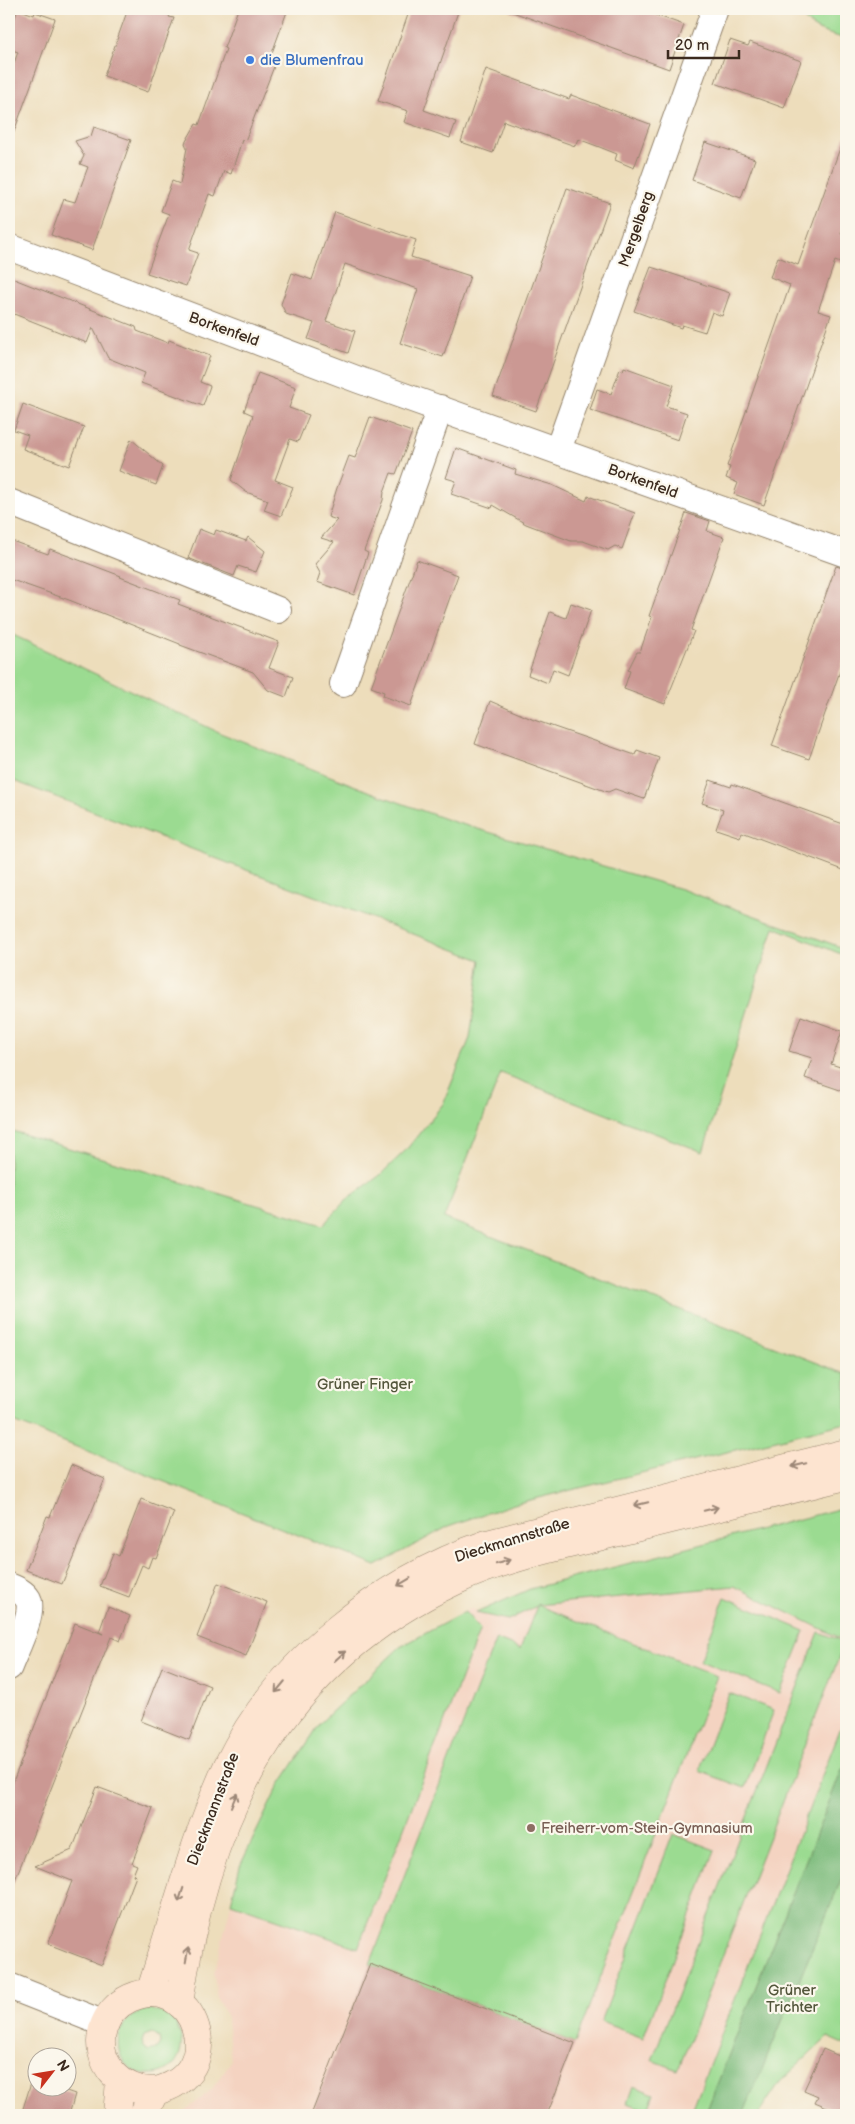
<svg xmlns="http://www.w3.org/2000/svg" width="855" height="2124" font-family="'Balsamiq Sans',sans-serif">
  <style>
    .built { fill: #f4d3c1 }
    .green { fill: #9bdb91; stroke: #6b8258; fill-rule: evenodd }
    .forest { fill: #7cbb7b; stroke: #5c724c }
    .building { fill: #cb9893 }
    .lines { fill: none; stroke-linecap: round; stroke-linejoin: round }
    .street-casing { stroke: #94846c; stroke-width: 28 }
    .secondary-casing { stroke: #94846c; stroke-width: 29 }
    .street { stroke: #fff; stroke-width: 26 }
    .secondary { stroke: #fde4d0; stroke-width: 28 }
    .oneway { stroke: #9c8777 }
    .shop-dot { fill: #3f7fe0; stroke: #fbf7ec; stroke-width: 2 }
    .education-dot { fill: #8d6e63; stroke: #fbf7ec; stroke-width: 2 }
    .labels { text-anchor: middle; stroke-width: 4.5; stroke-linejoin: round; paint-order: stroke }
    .shop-label { font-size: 15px; fill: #366cbe; stroke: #fbf7ec; text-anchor: start }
    .street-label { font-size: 15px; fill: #3b2a1e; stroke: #fbf7ec }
    .park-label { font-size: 15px; fill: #53563b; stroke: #fbf7ec }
    .education-label { font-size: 15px; fill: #785e54; stroke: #fbf7ec; text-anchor: start }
  </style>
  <rect width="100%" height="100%" fill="#fbf7ec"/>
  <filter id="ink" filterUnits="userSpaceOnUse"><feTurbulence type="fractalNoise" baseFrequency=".02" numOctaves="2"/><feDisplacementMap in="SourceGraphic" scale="10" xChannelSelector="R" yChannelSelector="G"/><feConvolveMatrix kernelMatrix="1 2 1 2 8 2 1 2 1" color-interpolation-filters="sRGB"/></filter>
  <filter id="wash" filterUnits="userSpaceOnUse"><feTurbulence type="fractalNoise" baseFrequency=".0096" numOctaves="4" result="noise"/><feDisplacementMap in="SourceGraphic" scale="20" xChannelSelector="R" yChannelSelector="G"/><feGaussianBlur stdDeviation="1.12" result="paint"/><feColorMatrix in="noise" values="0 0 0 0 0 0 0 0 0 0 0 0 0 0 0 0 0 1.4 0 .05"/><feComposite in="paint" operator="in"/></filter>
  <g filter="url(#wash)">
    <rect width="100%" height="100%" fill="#edddbb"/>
    <!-- built -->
    <path class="built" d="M 734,1586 L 846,1641 L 846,1714 L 692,2115 L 181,2115 L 212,2089 L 231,2061 L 227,2018 L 217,1999 L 214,1974 L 240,1866 L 277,1789 L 321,1722 L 400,1647 L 472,1608 L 481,1614 L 507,1620 L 537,1605 Z"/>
    <!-- green -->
    <g class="green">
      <path d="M 798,9 L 846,9 L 846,39 C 824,32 809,31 798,9 Z"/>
      <path d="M 9,633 L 220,733 L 376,794 L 451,821 L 681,889 L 846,949 L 846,956 L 774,927 L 703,1152 L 501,1073 L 444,1218 L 846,1374 L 846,1423 L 514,1504 L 449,1526 L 376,1566 L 9,1420 L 9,1130 L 323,1225 L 346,1200 L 379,1176 L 406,1150 L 443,1104 L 470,1038 L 481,960 L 9,779 Z"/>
      <path d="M 846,1507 L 846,1641 L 734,1586 L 537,1605 L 717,1676 L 575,2043 L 370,1964 L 496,1639 L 520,1649 L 537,1606 L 508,1620 L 476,1613 L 530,1589 Z"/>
      <path d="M 725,1597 L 805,1631 L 780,1693 L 700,1661 Z"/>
      <path d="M 465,1612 L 480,1629 L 358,1948 L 231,1903 L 240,1866 L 277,1789 L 321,1722 L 400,1647 Z"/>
      <path d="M 819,1632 L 845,1642 L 678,2070 L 652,2060 Z"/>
      <path d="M 729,1693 L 774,1710 L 745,1788 L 699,1771 Z"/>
      <path d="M 846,1714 L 846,2045 L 828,2037 L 780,2082 L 758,2115 L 690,2115 Z"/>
      <path d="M 673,1834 L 715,1850 L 643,2038 L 601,2022 Z"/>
      <path d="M 146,2010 C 193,2009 192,2075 150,2074 C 110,2074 107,2019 146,2010 ZM 152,2033 L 159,2038 L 160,2044 L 157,2049 L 149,2051 L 144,2047 L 142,2042 L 144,2036 Z"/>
      <path d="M 633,2086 L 654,2094 L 648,2110 L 627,2103 Z"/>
    </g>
    <!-- forest -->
    <path class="forest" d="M 846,1768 L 846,1868 L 743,2115 L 705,2115 L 842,1769 Z"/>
    <g id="blocks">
      <!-- building -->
      <g class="building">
        <path d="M 18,9 L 34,15 L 35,12 L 55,19 L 11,140 L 9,140 L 9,77 L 18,52 L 9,49 L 9,35 Z"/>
        <path d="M 128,9 L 172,9 L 169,17 L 174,18 L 148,92 L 104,76 Z"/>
        <path d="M 238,9 L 288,9 L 269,61 L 275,64 L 245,141 L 242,140 L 231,174 L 224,171 L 215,196 L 209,194 L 189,250 L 198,253 L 186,286 L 147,273 L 169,214 L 161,211 L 172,181 L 180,184 L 187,148 L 185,143 L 196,124 L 199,125 L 226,49 L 224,48 Z"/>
        <path d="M 410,9 L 459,9 L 424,110 L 456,122 L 450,138 L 404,122 L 408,111 L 378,101 Z"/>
        <path d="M 510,9 L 638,9 L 684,25 L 669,69 L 510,11 Z"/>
        <path d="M 730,40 L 748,46 L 750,42 L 801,61 L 784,108 L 715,83 Z"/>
        <path d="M 486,69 L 569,99 L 571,95 L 650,124 L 634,168 L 615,160 L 617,154 L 597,146 L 578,139 L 575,146 L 504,121 L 493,153 L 461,142 Z"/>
        <path d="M 94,127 L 131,140 L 92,250 L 51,235 L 64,199 L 75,202 L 88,167 L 80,164 L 84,156 L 75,141 L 91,136 Z"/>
        <path d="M 844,137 L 846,138 L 846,220 L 841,234 L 846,236 L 846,265 L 835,261 L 818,311 L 831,315 L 764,505 L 734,494 L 738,483 L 726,478 L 730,467 L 727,466 L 790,285 L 770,277 L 778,257 L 798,265 Z"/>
        <path d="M 705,142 L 755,159 L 741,198 L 692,180 Z"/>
        <path d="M 567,188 L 610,203 L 536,411 L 493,396 Z"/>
        <path d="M 335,212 L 416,240 L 411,257 L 470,276 L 443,357 L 400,343 L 418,289 L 345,264 L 326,321 L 355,331 L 348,353 L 308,339 L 314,323 L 286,314 L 281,304 L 292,273 L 312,280 Z"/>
        <path d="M 651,267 L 730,293 L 722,316 L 712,312 L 705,332 L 682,325 L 681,328 L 634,311 Z"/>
        <path d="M 9,277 L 136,327 L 137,331 L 168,343 L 169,340 L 210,356 L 200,382 L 210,386 L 203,406 L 141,383 L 145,373 L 108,358 L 93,328 L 87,343 L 9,312 Z"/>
        <path d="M 624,367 L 674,385 L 666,406 L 687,413 L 678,440 L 590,410 L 597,389 L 611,394 L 620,369 L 623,371 Z"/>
        <path d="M 258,373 L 296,387 L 289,408 L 309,415 L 298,442 L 290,439 L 275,480 L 293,487 L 281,516 L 264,510 L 268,500 L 246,492 L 231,480 L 253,415 L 244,411 Z"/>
        <path d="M 23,404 L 84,427 L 69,466 L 23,449 L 28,435 L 14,430 Z"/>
        <path d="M 370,417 L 412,432 L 396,474 L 391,473 L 384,492 L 383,500 L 364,551 L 368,553 L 354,595 L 317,582 L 320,573 L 315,564 L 334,542 L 321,538 L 337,520 L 328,517 L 337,488 L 349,456 L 355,458 Z"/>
        <path d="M 131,439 L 163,466 L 156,485 L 119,471 Z"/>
        <path d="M 456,448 L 516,470 L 515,474 L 552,485 L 586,501 L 588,496 L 635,513 L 622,549 L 615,546 L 608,550 L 583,541 L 571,541 L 526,524 L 493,505 L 492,508 L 451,494 L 456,481 L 446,478 Z"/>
        <path d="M 686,513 L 710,521 L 707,531 L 724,537 L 691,630 L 694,631 L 665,704 L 624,689 L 630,671 L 628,670 L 637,652 L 640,652 L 652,617 L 649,616 Z"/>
        <path d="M 199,529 L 214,535 L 216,530 L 246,541 L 248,537 L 265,551 L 256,572 L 238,566 L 234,576 L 188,558 Z"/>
        <path d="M 9,540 L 48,554 L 50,549 L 121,576 L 120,577 L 180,600 L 178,604 L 279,642 L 269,668 L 293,677 L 286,697 L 268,690 L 253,672 L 180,645 L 180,644 L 69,600 L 9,579 Z"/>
        <path d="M 417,560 L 458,575 L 411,706 L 383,696 L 384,692 L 371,687 Z"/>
        <path d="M 836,566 L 846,569 L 846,654 L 809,759 L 772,746 Z"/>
        <path d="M 571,603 L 591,610 L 568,675 L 553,669 L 548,683 L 528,675 L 550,612 L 566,618 Z"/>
        <path d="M 490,701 L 534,720 L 635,755 L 637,750 L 659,758 L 644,799 L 615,789 L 608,792 L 475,744 Z"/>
        <path d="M 710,780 L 731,787 L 732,784 L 846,825 L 846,871 L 742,832 L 740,837 L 716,829 L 723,810 L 702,803 Z"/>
        <path d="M 801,1016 L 842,1031 L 831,1064 L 846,1069 L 846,1081 L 843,1091 L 805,1078 L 812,1058 L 789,1051 Z"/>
        <path d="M 71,1465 L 105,1479 L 62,1584 L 26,1570 L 47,1516 L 50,1517 Z"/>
        <path d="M 141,1499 L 174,1512 L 156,1558 L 152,1557 L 148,1568 L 142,1565 L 129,1597 L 100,1586 L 113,1553 L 119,1556 Z"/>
        <path d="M 218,1583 L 267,1602 L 246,1656 L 197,1637 Z"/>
        <path d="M 108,1607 L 130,1616 L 120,1641 L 111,1637 L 9,1895 L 9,1792 L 75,1623 L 103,1634 L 99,1632 Z"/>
        <path d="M 162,1667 L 210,1686 L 189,1740 L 141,1721 Z"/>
        <path d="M 97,1787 L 153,1808 L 132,1863 L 137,1865 L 133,1875 L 136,1876 L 102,1965 L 48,1944 L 72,1881 L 35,1866 L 72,1850 Z"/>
        <path d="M 370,1964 L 575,2043 L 547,2115 L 311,2115 Z"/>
        <path d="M 823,2049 L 846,2059 L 846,2115 L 815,2102 L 818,2096 L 804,2090 Z"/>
        <path d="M 32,2080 L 38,2082 L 38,2086 L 52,2086 L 75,2094 L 69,2115 L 21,2115 Z"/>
      </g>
    </g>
  </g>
  <g filter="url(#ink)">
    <use href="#blocks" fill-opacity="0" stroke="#94846c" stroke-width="1"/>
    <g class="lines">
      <!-- street casing -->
      <g class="street-casing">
        <g id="street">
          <path d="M 9,247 L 359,380 L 846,554"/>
          <path d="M 558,450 L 715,9"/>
          <path d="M 9,502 L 278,610"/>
          <path d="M 343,684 L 440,408"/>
          <path d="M 9,1586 C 16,1589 24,1592 28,1599 C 35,1613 14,1653 9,1667"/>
          <path d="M 9,1986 L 105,2024"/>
        </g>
      </g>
      <!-- secondary casing -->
      <g class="secondary-casing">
        <g id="secondary">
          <path d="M 150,1993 C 174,1919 195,1835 228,1765 C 278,1661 381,1581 487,1544 L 846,1453"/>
          <path d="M 179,2003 C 206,1816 277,1663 457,1580 C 509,1556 567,1545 623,1531 C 697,1513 772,1494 846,1476"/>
          <path d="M 117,2115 L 120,2081"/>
          <path d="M 143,2115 L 155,2091 C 232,2074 194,1969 130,1998 C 117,2004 107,2015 103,2029 C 93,2062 122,2093 155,2091"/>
        </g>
      </g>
      <!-- street -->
      <use href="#street" class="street"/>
      <!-- secondary -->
      <use href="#secondary" class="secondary"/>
    </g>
    <!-- one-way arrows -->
    <defs><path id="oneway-shaft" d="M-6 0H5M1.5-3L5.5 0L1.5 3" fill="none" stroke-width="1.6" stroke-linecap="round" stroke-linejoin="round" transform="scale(1.25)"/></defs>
    <g class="oneway">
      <use href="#oneway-shaft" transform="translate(799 1465) rotate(166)"/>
      <use href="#oneway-shaft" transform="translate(641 1504) rotate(166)"/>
      <use href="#oneway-shaft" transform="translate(711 1509) rotate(-14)"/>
      <use href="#oneway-shaft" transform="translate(503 1562) rotate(-18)"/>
      <use href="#oneway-shaft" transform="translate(404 1582) rotate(149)"/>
      <use href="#oneway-shaft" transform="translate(340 1656) rotate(-42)"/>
      <use href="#oneway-shaft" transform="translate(280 1687) rotate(130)"/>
      <use href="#oneway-shaft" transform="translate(234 1800) rotate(-66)"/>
      <use href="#oneway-shaft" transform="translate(181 1895) rotate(108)"/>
      <use href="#oneway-shaft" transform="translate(187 1955) rotate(-80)"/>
    </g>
  </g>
  <!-- markers -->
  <circle class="shop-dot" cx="250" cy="60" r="5"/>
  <circle class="education-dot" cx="531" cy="1828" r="5"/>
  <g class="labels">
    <!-- shop labels -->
    <g class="shop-label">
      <text x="260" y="65">die Blumenfrau</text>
    </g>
    <!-- street labels -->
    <g class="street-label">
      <text transform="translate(636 229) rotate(-71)" y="5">Mergelberg</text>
      <text transform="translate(224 329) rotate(20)" y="5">Borkenfeld</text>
      <text transform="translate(643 481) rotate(20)" y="5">Borkenfeld</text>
      <text transform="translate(512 1540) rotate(-17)" y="5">Dieckmannstraße</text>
      <text transform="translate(213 1809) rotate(-69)" y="5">Dieckmannstraße</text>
    </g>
    <!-- park labels -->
    <g class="park-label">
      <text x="365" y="1389">Grüner Finger</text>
      <text x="792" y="1995">Grüner<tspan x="792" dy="17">Trichter</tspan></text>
    </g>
    <!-- education labels -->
    <g class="education-label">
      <text x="541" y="1833">Freiherr-vom-Stein-Gymnasium</text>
    </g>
  </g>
  <!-- margin -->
  <rect width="855" height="2124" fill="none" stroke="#fbf7ec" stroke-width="30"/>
  <!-- north arrow -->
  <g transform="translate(52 2072) rotate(59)"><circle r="24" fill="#fbf7ec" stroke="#aea59a"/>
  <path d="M0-4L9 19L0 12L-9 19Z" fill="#c8321e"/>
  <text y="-8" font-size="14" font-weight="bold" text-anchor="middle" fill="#3b2a1e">N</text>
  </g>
  <!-- scale -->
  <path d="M668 50v8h71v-8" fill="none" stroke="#3b2a1e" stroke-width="2.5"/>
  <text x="675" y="50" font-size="15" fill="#3b2a1e" stroke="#fbf7ec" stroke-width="4" paint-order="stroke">20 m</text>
</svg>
